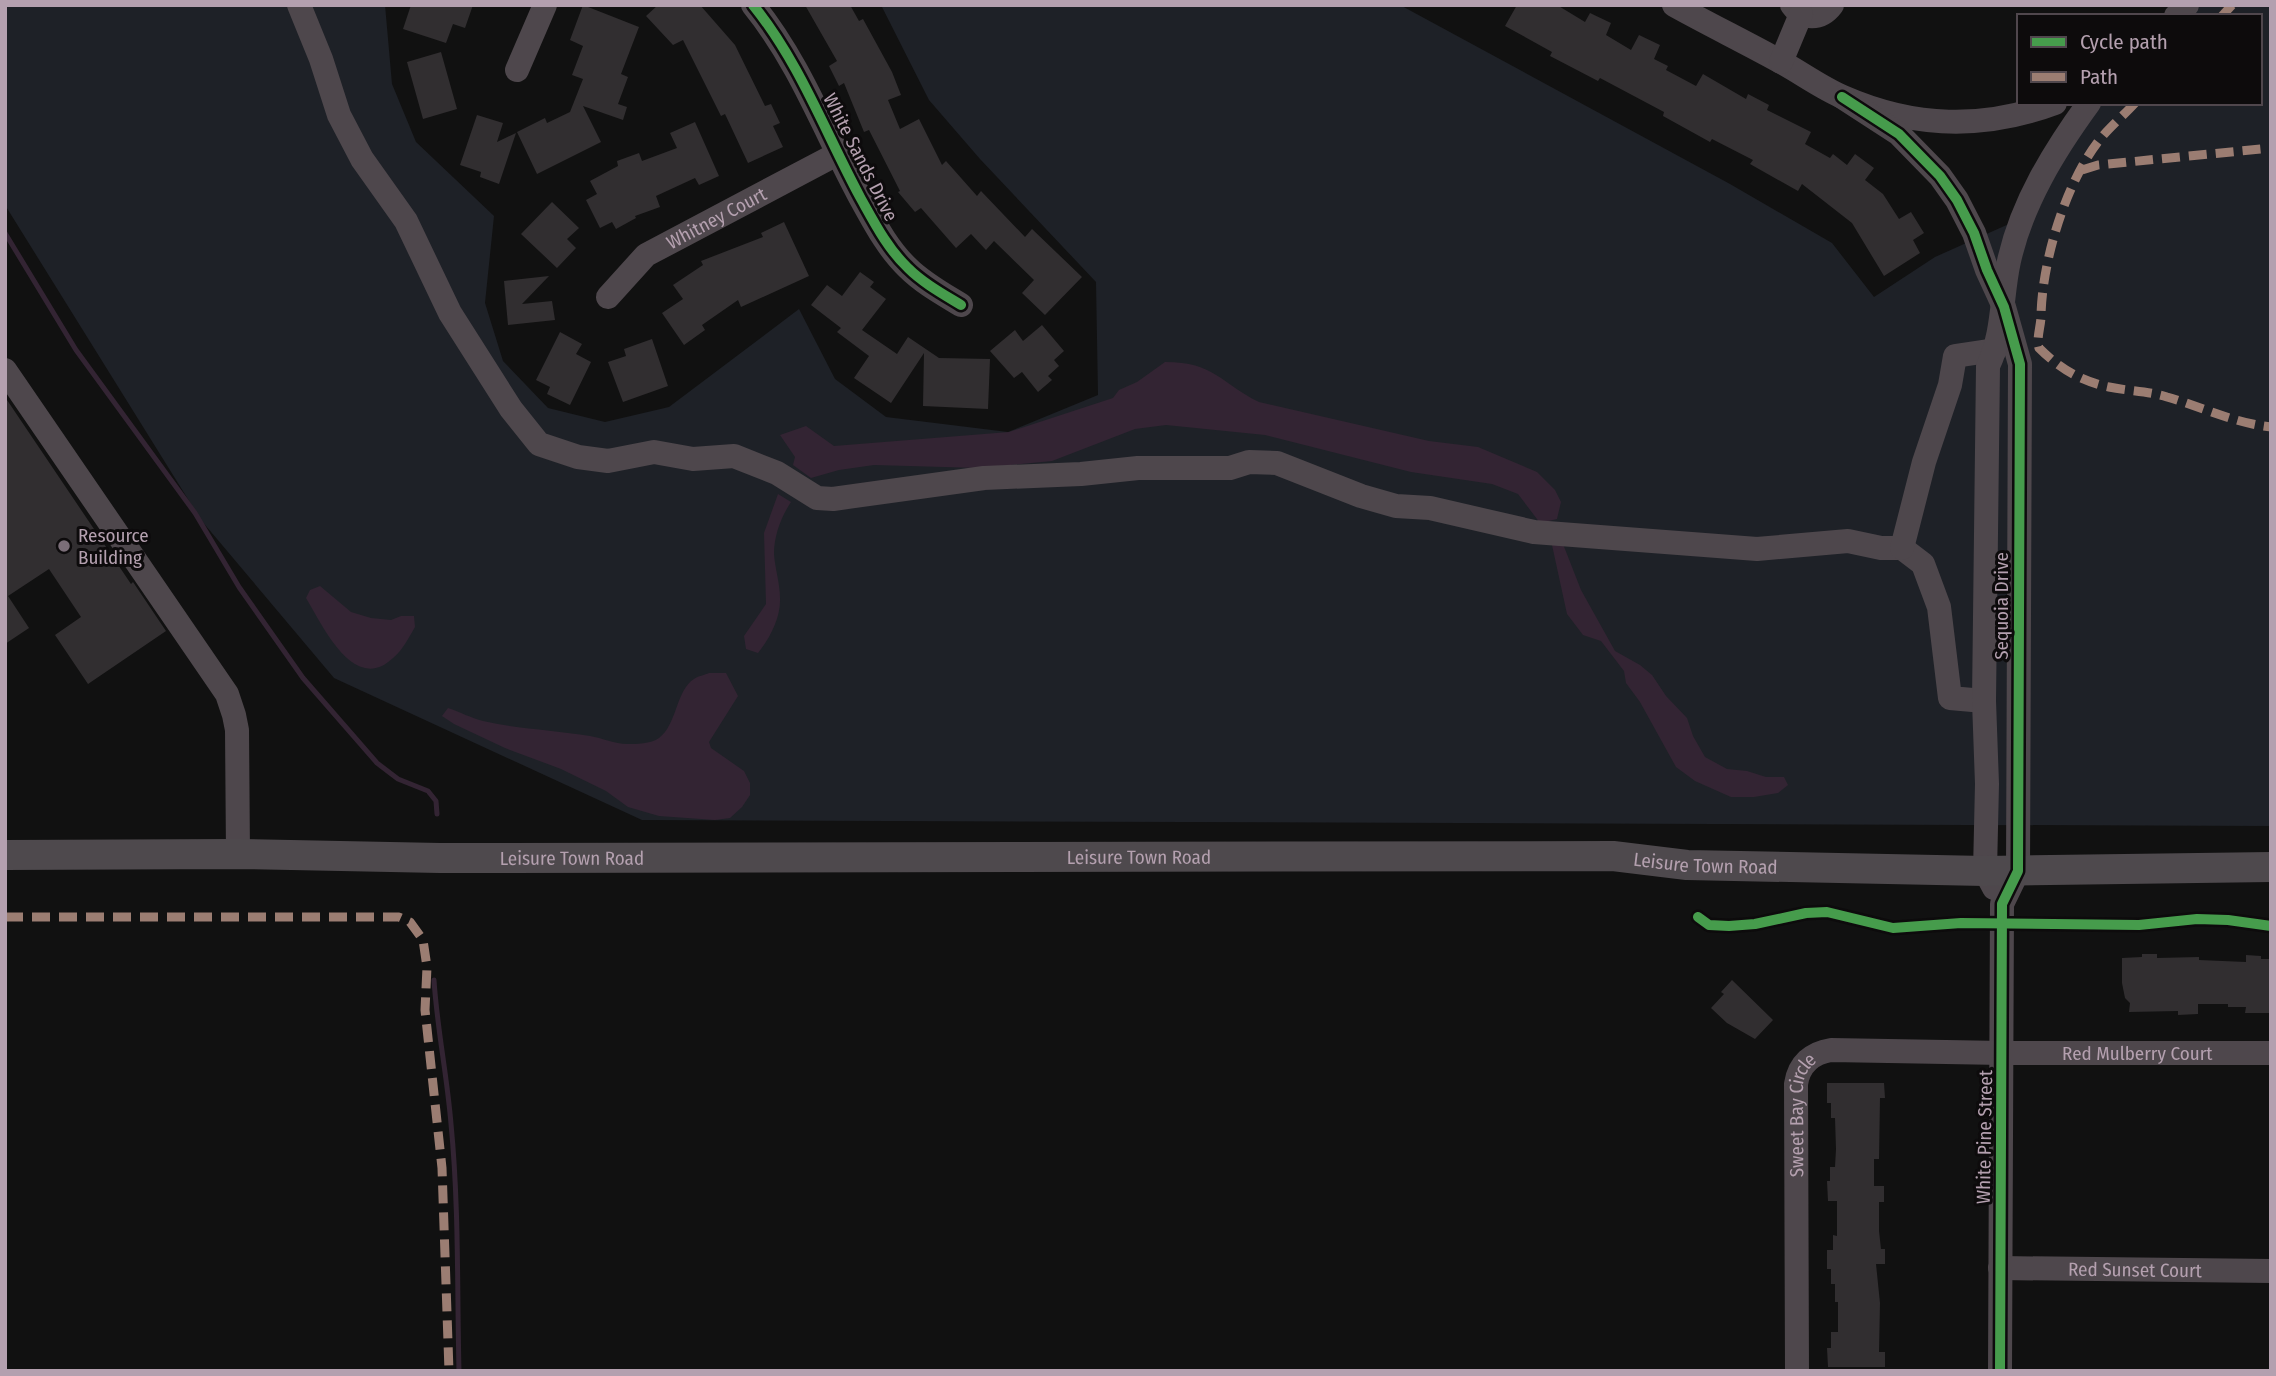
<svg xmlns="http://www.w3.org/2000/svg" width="2276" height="1376" font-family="'Fira Sans Condensed',sans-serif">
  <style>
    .green { fill: #1e2127 }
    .water { fill: #332433 }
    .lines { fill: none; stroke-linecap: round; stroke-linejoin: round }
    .stream { stroke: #332433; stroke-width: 5 }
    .building { fill: #312e30 }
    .minor { stroke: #4e474c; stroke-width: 24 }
    .major { stroke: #4e494d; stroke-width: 30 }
    .quiet { stroke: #9b7d72; stroke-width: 9; stroke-dasharray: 18 9; stroke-linecap: butt }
    .cycleway-casing { stroke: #0d0b0c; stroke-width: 15 }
    .cycleway { stroke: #469c4c; stroke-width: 10 }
    .poi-dot { fill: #7b6e78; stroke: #0d0b0c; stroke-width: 2.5 }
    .labels { text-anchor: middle; stroke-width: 6; stroke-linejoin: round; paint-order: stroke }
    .street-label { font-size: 19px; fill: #b4a0af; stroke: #0d0b0c }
    .poi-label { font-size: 19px; fill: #b4a0af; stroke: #0d0b0c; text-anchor: start }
  </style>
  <rect width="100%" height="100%" fill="#111"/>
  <!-- green -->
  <path class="green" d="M 5,5 L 385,5 L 392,84 L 416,142 L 494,216 L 485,303 L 503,361 L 548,408 L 605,422 L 669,407 L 799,309 L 835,379 L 886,417 L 1008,432 L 1098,395 L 1096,282 L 980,159 L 929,100 L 881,5 L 1400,5 L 1730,184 L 1832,243 L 1874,297 L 1935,257 L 2029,215 L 2097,103 L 2260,103 L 2260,16 L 2184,16 L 2195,5 L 2271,5 L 2271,826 L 642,820 L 334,678 L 201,520 L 5,205 Z"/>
  <!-- water -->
  <g class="water">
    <path d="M 1165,362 C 1215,362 1220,383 1259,402 L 1429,441 L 1478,447 L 1537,472 L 1555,490 L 1561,502 L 1557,519 L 1540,523 L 1518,494 L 1492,484 L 1411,472 L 1265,435 L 1166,425 L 1135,429 L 1052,461 L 979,468 L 874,465 L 839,470 L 811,478 L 793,465 L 795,457 L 780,435 L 806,426 L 834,446 L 1009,432 L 1113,398 L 1119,390 L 1137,382 Z"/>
    <path d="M 778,494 L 791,502 C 781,517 774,536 774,554 C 775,569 780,583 780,598 C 781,617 770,638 758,653 L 746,649 L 744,636 L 766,604 L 764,533 Z"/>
    <path d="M 1563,544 L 1581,590 L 1615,651 L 1640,665 L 1652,675 L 1666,696 L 1687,718 L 1693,736 L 1705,757 L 1727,769 L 1747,771 L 1766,777 L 1784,777 L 1788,785 L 1778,793 L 1754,797 L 1731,797 L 1695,781 L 1676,767 L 1640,702 L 1626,683 L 1624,671 L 1601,641 L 1583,635 L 1567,614 L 1552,545 Z"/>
    <path d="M 320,586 L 351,612 L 371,618 L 391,620 L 401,616 L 414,616 L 415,627 C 409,637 403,650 393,658 C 354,695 323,626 306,598 L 310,590 Z"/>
    <path d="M 709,673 L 726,673 L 738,696 L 709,742 L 711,748 L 744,771 L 750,783 L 750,795 L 742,807 L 730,818 L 715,820 L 659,816 L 628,807 L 606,791 L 561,769 L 505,748 L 454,724 L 442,716 L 448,708 C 460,712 471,718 483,721 C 518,729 555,730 590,736 C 602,738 615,744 627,744 C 636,744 651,744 659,738 C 677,725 676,690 694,679 C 698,676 705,675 709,673 Z"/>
  </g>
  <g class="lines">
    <!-- stream -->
    <g class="stream">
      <path d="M 5,233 L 76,350 L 195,513 L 239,587 L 303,678 L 377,763 L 398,779 L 428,791 L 436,801 L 437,814"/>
      <path d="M 434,980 C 437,1028 447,1075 451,1124 C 459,1206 457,1289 459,1371"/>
    </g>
  </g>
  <!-- building -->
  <g class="building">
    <path d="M 411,5 L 473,5 L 465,28 L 453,24 L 446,43 L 403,29 Z"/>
    <path d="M 583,5 L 639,27 L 621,74 L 628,77 L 618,104 L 627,107 L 623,120 L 583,106 L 601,142 L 537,174 L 517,132 L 545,118 L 547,123 L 570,112 L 583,79 L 572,75 L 583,46 L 570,40 Z"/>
    <path d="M 658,5 L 700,5 L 735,45 L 765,106 L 771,104 L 780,123 L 773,126 L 783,147 L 748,163 L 725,114 L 721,116 L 683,40 L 673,45 L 646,16 Z"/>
    <path d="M 805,5 L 850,5 L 859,21 L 863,19 L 892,72 L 901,95 L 888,100 L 900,129 L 919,119 L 942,165 L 946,161 L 977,196 L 981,191 L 1025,237 L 1032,229 L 1082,277 L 1045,315 L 1022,293 L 1034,280 L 994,241 L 986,250 L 971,234 L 956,248 L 921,208 L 915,212 L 898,192 L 900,191 L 869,130 L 864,132 L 844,83 L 839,86 L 829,66 L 837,61 Z"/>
    <path d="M 1517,5 L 1557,5 L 1585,22 L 1590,13 L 1611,23 L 1606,35 L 1631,50 L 1639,35 L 1660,45 L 1654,59 L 1668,66 L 1666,70 L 1696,86 L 1703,74 L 1746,99 L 1748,94 L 1769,105 L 1767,110 L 1811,132 L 1805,144 L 1830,158 L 1833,154 L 1847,165 L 1855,154 L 1874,168 L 1865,180 L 1883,194 L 1899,219 L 1911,212 L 1924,233 L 1913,240 L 1920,253 L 1884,276 L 1852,223 L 1802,184 L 1798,191 L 1750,164 L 1753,160 L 1712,139 L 1710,142 L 1663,116 L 1664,112 L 1600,78 L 1598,81 L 1550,56 L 1552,52 L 1505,26 Z"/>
    <path d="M 441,52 L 457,109 L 423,119 L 407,62 Z"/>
    <path d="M 477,115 L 503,123 L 497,142 L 516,133 L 499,184 L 480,177 L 481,172 L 460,165 Z"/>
    <path d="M 695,122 L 719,176 L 699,185 L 695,178 L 656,196 L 660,207 L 635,216 L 636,218 L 616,229 L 612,222 L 600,228 L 586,200 L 597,194 L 590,181 L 618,166 L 617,161 L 639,153 L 642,161 L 677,148 L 670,133 Z"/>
    <path d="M 552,202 L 579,228 L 567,239 L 576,248 L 557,268 L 521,234 Z"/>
    <path d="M 784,222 L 809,276 L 741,307 L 738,300 L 702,325 L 705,330 L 684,345 L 662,313 L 683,299 L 673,285 L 703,265 L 701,261 L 763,237 L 761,233 Z"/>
    <path d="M 860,272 L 874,282 L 870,287 L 886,299 L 862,330 L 897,354 L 908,337 L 939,358 L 990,359 L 988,409 L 923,406 L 924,353 L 891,403 L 854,378 L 869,356 L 837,332 L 841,328 L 811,305 L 827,285 L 842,296 Z"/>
    <path d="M 549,276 L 522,304 L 552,301 L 555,320 L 508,325 L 504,281 Z"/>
    <path d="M 1042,325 L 1064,351 L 1054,360 L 1059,366 L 1048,376 L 1052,380 L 1038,392 L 1022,372 L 1014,378 L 990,351 L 1015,330 L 1023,341 Z"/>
    <path d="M 560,332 L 582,344 L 576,354 L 591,362 L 570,405 L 547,394 L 550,387 L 536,380 Z"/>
    <path d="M 652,339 L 668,386 L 623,402 L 608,362 L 626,356 L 624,349 Z"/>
    <path d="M 5,397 L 131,584 L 133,582 L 166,631 L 88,684 L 55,635 L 81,617 L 49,569 L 8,596 L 29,628 L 5,644 Z"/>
    <path d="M 2142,954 L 2157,954 L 2157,958 L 2199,957 L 2199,960 L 2246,962 L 2246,955 L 2261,956 L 2261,959 L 2271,959 L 2271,1013 L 2245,1013 L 2246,1007 L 2228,1007 L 2228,1004 L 2198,1004 L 2198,1014 L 2178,1015 L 2178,1011 L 2129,1012 L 2130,1003 L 2125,998 L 2122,983 L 2122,958 L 2142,957 Z"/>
    <path d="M 1732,980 L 1773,1020 L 1755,1039 L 1727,1023 L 1711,1008 L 1724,994 L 1721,992 Z"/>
    <path d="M 1827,1083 L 1884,1083 L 1885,1098 L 1880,1098 L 1879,1159 L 1874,1159 L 1874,1186 L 1884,1186 L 1884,1202 L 1879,1202 L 1879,1231 L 1881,1249 L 1885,1249 L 1885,1264 L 1876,1264 L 1880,1303 L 1879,1352 L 1885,1352 L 1885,1367 L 1828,1367 L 1827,1348 L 1831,1348 L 1831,1332 L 1838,1332 L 1838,1302 L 1835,1302 L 1835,1284 L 1831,1284 L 1831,1269 L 1827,1269 L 1827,1250 L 1833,1250 L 1833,1235 L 1837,1236 L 1837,1201 L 1828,1201 L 1827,1181 L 1830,1181 L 1830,1167 L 1835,1167 L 1836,1149 L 1835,1118 L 1831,1118 L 1831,1103 L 1827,1103 Z"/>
  </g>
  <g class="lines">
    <!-- minor -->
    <g class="minor">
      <path d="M 299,5 L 321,59 L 339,115 L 362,159 L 406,221 L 450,313 L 511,409 L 539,444 L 578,457 L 608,461 L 654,452 L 693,459 L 734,456 L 777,473 L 817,498 L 833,499 L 984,478 L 1081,474 L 1138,468 L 1230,468 L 1249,462 L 1277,463 L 1361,496 L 1396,506 L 1430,508 L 1534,532 L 1757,549 L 1848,541 L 1881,548 L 1902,548 L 1923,564 L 1939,607 L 1950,698 L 1984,701"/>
      <path d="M 753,5 C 800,63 825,132 860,197 C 874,222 887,248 908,268 C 923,283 943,294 961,305"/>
      <path d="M 1674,5 C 1710,25 1747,43 1783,63 C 1803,74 1822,88 1843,97 C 1914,128 1983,130 2055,103"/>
      <path d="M 1792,5 C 1803,20 1821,20 1832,5"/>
      <path d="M 2176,16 L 2187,5"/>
      <path d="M 1781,62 L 1801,14"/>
      <path d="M 517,70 L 545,5"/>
      <path d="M 1842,97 L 1899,134 L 1940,176 L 1957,200 L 1974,233 L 1987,270 L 2004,307 L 2020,364 L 2018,871 L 2002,904 L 2000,1371"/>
      <path id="s1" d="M 608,297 L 646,255 L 837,154"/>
      <path d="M 5,370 L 227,694 L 234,715 L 237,730 L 238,854"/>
      <path d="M 1902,548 L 1924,462 L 1950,385 L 1955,356 L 1995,350"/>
      <path d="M 1994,888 L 1985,871 L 1987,784 L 1984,701 L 1988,366 C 2004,333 2001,297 2009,261 C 2022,203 2054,151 2089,103"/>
      <path id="s2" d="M 2000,1268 L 2271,1271"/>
      <path id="s3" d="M 1797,1371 L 1796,1084 C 1799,1064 1812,1053 1831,1050 L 2003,1053 L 2271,1053"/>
    </g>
    <!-- major -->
    <path class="major" id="s4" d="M 5,855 L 238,854 L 440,858 L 1613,856 L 1687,865 L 1985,871 L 2271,867"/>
    <!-- quiet -->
    <g class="quiet">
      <path d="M 2222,16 L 2232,5"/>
      <path d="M 2135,103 C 2124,115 2111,126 2101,138 C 2066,181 2042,261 2041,316 C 2041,326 2036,339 2039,348 C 2059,368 2080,381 2109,387 C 2128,391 2148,391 2167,397 C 2202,407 2234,423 2271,427"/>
      <path d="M 2082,170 L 2098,165 L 2271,148"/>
      <path d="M 5,917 L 399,917 L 410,922 L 423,940 L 427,967 L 425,1010 L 442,1168 L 449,1371"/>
    </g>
    <!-- cycleway casing -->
    <g class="cycleway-casing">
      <g id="cycleway">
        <path d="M 753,5 C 800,63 825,132 860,197 C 874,222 887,248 908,268 C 923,283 943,294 961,305"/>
        <path d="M 1842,97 L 1899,134 L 1940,176 L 1957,200 L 1974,233 L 1987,270 L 2004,307 L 2020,364 L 2018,871 L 2002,904 L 2000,1371"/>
        <path d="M 1698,917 L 1709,925 L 1729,926 L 1755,924 L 1806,913 L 1827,912 L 1893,928 L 1961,923 L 2139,925 L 2197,919 L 2228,920 L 2271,926"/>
      </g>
    </g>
    <!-- cycleway -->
    <use href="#cycleway" class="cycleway"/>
  </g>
  <!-- markers -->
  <circle class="poi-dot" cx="64" cy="546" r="7"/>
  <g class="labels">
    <!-- street labels -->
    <g class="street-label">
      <text transform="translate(861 157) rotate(63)" y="7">White Sands Drive</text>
      <text dy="7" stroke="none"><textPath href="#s1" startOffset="136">Whitney Court</textPath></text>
      <text transform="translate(2001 606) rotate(-90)" y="7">Sequoia Drive</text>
      <text dy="7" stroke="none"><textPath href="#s4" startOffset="1134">Leisure Town Road</textPath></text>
      <text dy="7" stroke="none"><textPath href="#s4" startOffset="567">Leisure Town Road</textPath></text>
      <text dy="7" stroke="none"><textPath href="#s4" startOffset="1701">Leisure Town Road</textPath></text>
      <text dy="7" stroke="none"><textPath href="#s3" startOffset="646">Red Mulberry Court</textPath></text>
      <text dy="7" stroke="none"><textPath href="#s3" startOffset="257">Sweet Bay Circle</textPath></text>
      <text transform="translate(1984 1137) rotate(-89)" y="7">White Pine Street</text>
      <text dy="7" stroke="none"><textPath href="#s2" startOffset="135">Red Sunset Court</textPath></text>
    </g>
    <!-- poi labels -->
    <g class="poi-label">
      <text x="78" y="542">Resource<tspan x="78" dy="22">Building</tspan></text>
    </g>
  </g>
  <!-- border -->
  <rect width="2276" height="1376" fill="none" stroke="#b4a0af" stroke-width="14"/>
  <!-- legend -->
  <rect x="2017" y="14" width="245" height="91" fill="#0d0b0c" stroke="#50474d" stroke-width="2"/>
  <rect x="2031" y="37" width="35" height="10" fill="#469c4c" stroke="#50474d" stroke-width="2"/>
  <text x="2080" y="49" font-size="21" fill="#b4a0af">Cycle path</text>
  <rect x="2031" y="72" width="35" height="10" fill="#9b7d72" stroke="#50474d" stroke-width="2"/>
  <text x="2080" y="84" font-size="21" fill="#b4a0af">Path</text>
</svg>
